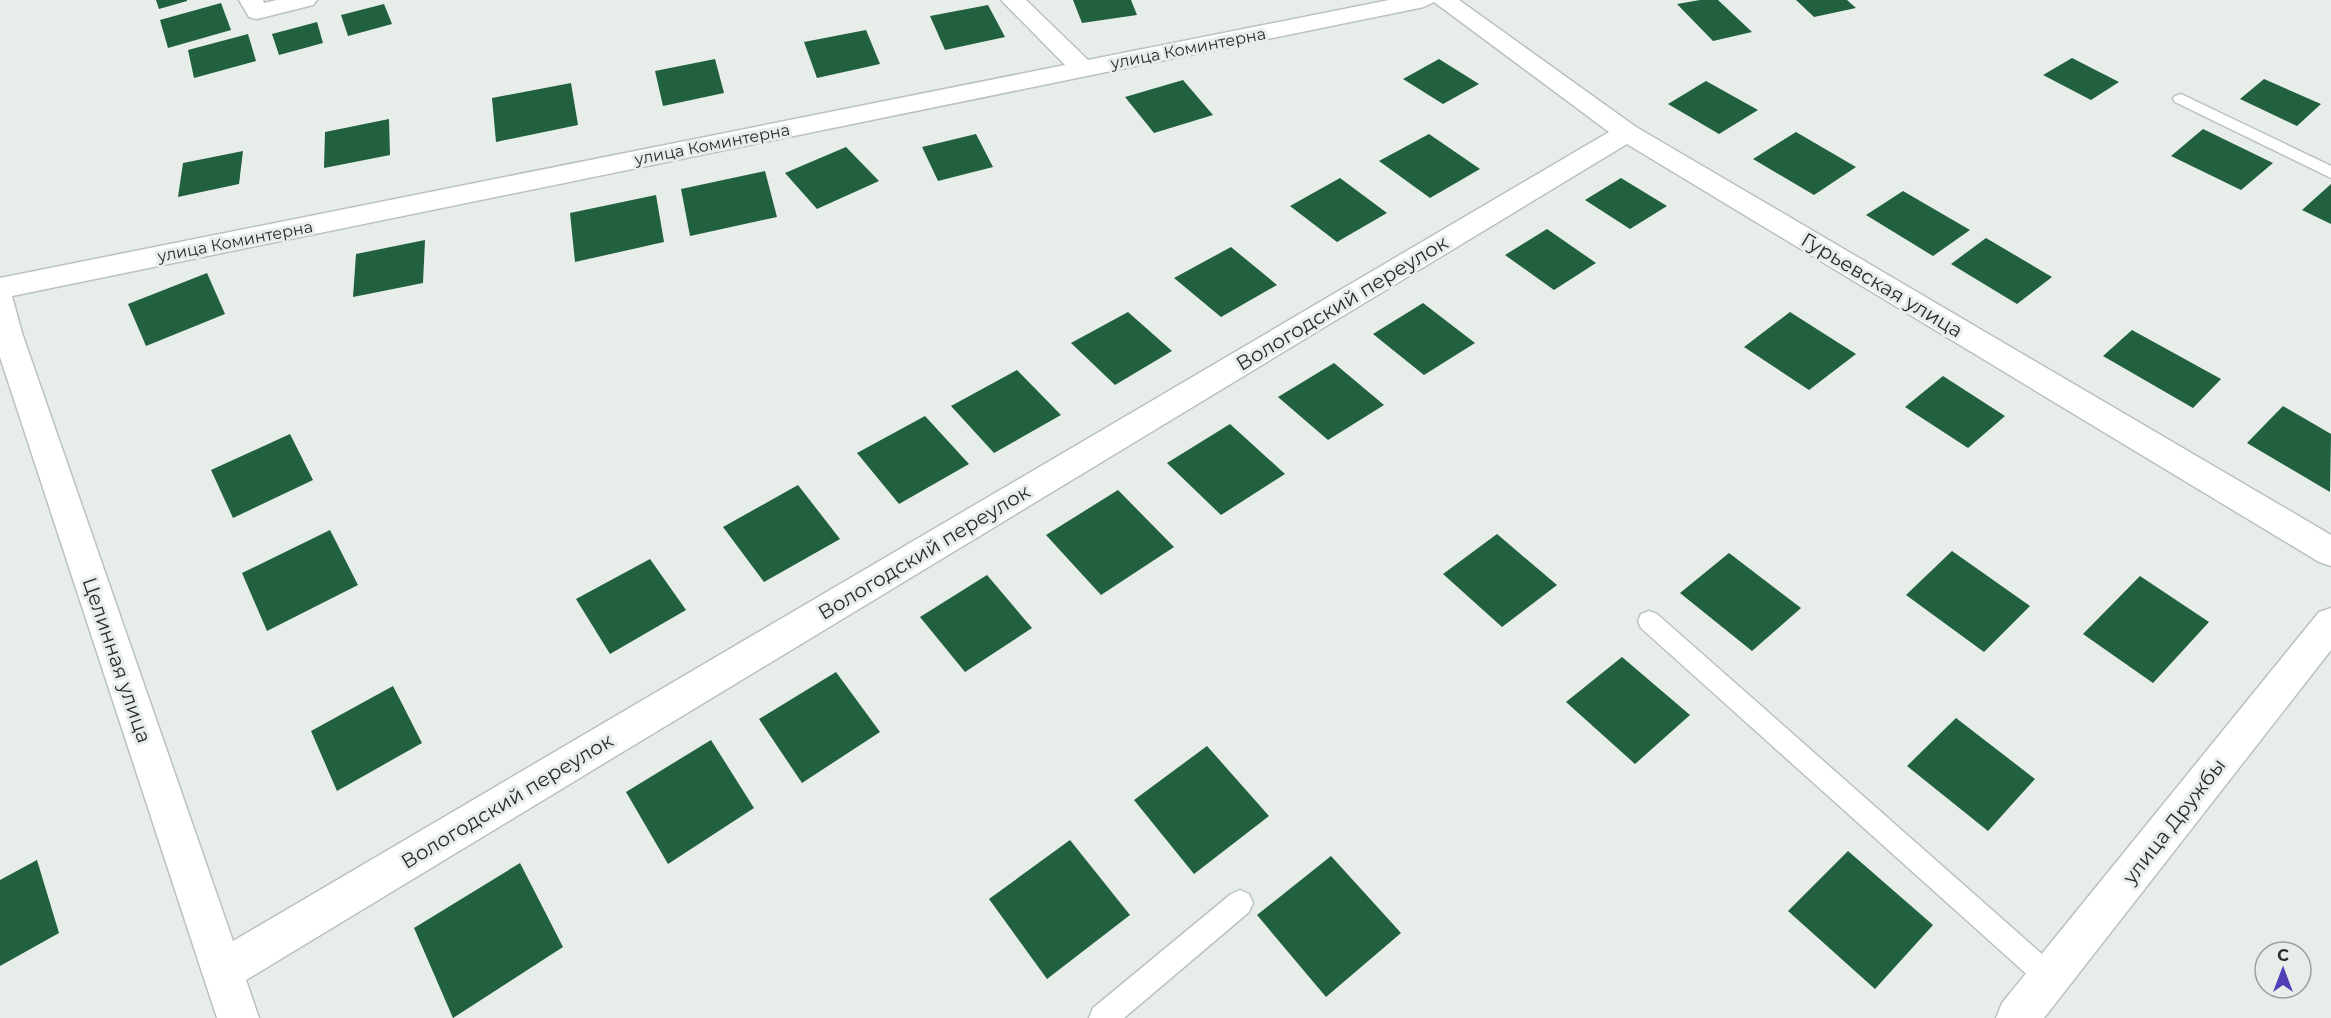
<svg xmlns="http://www.w3.org/2000/svg" width="2331" height="1018" font-family="Montserrat,sans-serif">
  <style>
    .building { fill: #21613f }
    .lines { fill: none; stroke-linecap: round; stroke-linejoin: round }
    .lane-casing { stroke: #bbc2bd; stroke-width: 3 }
    .street-casing { stroke: #bbc2bd; stroke-width: 3 }
    .lane { fill: #fff; fill-rule: evenodd }
    .street { fill: #fff; fill-rule: evenodd }
    .labels { text-anchor: middle; stroke-width: 6; stroke-linejoin: round; paint-order: stroke }
    .far-street-label { font-size: 16px; fill: #292c2a; stroke: #e7eee9 }
    .street-label { font-size: 20px; fill: #292c2a; stroke: #e7eee9 }
  </style>
  <rect width="100%" height="100%" fill="#e7eee9"/>
  <!-- building -->
  <g class="building">
    <path d="M 156,0 L 187,0 L 187,1 L 159,9 Z"/>
    <path d="M 1073,0 L 1131,0 L 1137,15 L 1082,23 Z"/>
    <path d="M 1700,0 L 1718,0 L 1752,32 L 1713,41 L 1677,4 Z"/>
    <path d="M 1796,0 L 1847,0 L 1856,8 L 1814,17 Z"/>
    <path d="M 221,3 L 231,30 L 168,48 L 160,20 Z"/>
    <path d="M 384,4 L 392,24 L 348,36 L 341,15 Z"/>
    <path d="M 988,5 L 1005,37 L 945,50 L 930,16 Z"/>
    <path d="M 317,22 L 323,43 L 279,55 L 272,34 Z"/>
    <path d="M 866,30 L 880,64 L 817,78 L 804,42 Z"/>
    <path d="M 248,34 L 256,61 L 194,78 L 188,50 Z"/>
    <path d="M 2072,58 L 2119,82 L 2091,100 L 2043,75 Z"/>
    <path d="M 715,59 L 724,93 L 663,106 L 655,71 Z"/>
    <path d="M 1439,59 L 1479,84 L 1443,104 L 1403,79 Z"/>
    <path d="M 2264,79 L 2321,104 L 2297,126 L 2240,99 Z"/>
    <path d="M 1183,80 L 1213,115 L 1154,133 L 1125,97 Z"/>
    <path d="M 1706,81 L 1758,110 L 1719,134 L 1668,104 Z"/>
    <path d="M 571,83 L 578,125 L 496,142 L 492,98 Z"/>
    <path d="M 389,119 L 390,155 L 324,168 L 325,132 Z"/>
    <path d="M 2203,129 L 2273,163 L 2241,190 L 2171,156 Z"/>
    <path d="M 1796,132 L 1856,167 L 1814,195 L 1753,159 Z"/>
    <path d="M 976,134 L 993,167 L 938,181 L 922,147 Z"/>
    <path d="M 1429,134 L 1480,169 L 1430,198 L 1379,161 Z"/>
    <path d="M 846,147 L 879,181 L 817,209 L 785,173 Z"/>
    <path d="M 243,151 L 239,184 L 178,197 L 183,163 Z"/>
    <path d="M 765,171 L 777,217 L 690,236 L 681,189 Z"/>
    <path d="M 1340,178 L 1387,213 L 1337,242 L 1290,206 Z"/>
    <path d="M 1621,178 L 1667,206 L 1630,229 L 1585,200 Z"/>
    <path d="M 2331,184 L 2331,224 L 2302,210 Z"/>
    <path d="M 1903,191 L 1970,230 L 1933,256 L 1866,215 Z"/>
    <path d="M 656,195 L 664,242 L 575,262 L 570,213 Z"/>
    <path d="M 1547,229 L 1596,263 L 1554,290 L 1505,255 Z"/>
    <path d="M 1986,238 L 2052,277 L 2017,304 L 1951,264 Z"/>
    <path d="M 425,240 L 423,283 L 353,297 L 356,254 Z"/>
    <path d="M 1231,247 L 1277,285 L 1221,317 L 1174,278 Z"/>
    <path d="M 207,273 L 225,314 L 146,346 L 128,304 Z"/>
    <path d="M 1423,303 L 1475,343 L 1424,375 L 1373,334 Z"/>
    <path d="M 1128,312 L 1172,351 L 1115,385 L 1071,343 Z"/>
    <path d="M 1790,312 L 1856,354 L 1809,390 L 1744,347 Z"/>
    <path d="M 2132,330 L 2221,379 L 2193,408 L 2103,356 Z"/>
    <path d="M 1334,363 L 1384,405 L 1328,440 L 1278,397 Z"/>
    <path d="M 1017,370 L 1061,415 L 994,453 L 951,406 Z"/>
    <path d="M 1943,376 L 2005,416 L 1968,448 L 1905,407 Z"/>
    <path d="M 2283,406 L 2331,434 L 2330,492 L 2247,443 Z"/>
    <path d="M 925,416 L 969,464 L 899,504 L 857,453 Z"/>
    <path d="M 1230,424 L 1285,474 L 1221,515 L 1167,463 Z"/>
    <path d="M 290,434 L 313,480 L 233,518 L 211,470 Z"/>
    <path d="M 798,485 L 840,539 L 764,582 L 723,527 Z"/>
    <path d="M 1118,490 L 1174,547 L 1101,595 L 1046,535 Z"/>
    <path d="M 330,530 L 358,585 L 267,631 L 242,573 Z"/>
    <path d="M 1497,534 L 1557,585 L 1502,627 L 1443,574 Z"/>
    <path d="M 1952,551 L 2030,606 L 1984,652 L 1906,595 Z"/>
    <path d="M 1729,553 L 1801,608 L 1752,651 L 1680,593 Z"/>
    <path d="M 650,559 L 686,610 L 610,654 L 576,599 Z"/>
    <path d="M 987,575 L 1032,628 L 965,672 L 920,617 Z"/>
    <path d="M 2140,576 L 2209,622 L 2153,683 L 2083,634 Z"/>
    <path d="M 1622,657 L 1690,715 L 1635,764 L 1566,702 Z"/>
    <path d="M 836,672 L 880,732 L 802,783 L 759,719 Z"/>
    <path d="M 393,686 L 422,743 L 337,791 L 311,731 Z"/>
    <path d="M 1956,718 L 2035,779 L 1988,831 L 1907,766 Z"/>
    <path d="M 711,740 L 754,808 L 668,864 L 626,792 Z"/>
    <path d="M 1207,746 L 1269,816 L 1194,874 L 1134,800 Z"/>
    <path d="M 1070,840 L 1130,915 L 1047,979 L 989,899 Z"/>
    <path d="M 1848,851 L 1933,925 L 1875,989 L 1788,911 Z"/>
    <path d="M 1331,856 L 1401,933 L 1326,997 L 1257,915 Z"/>
    <path d="M 37,860 L 59,933 L 0,966 L 0,880 Z"/>
    <path d="M 520,863 L 563,947 L 453,1018 L 414,928 Z"/>
  </g>
  <g class="lines">
    <!-- lane casing -->
    <g class="lane-casing">
      <g id="lane">
        <path d="M 2181,94 L 2331,166 L 2331,178 L 2175,102 L 2173,99 L 2175,96 Z"/>
        <path d="M 1649,611 L 1657,614 L 2059,969 L 2063,978 L 2059,987 L 2050,991 L 2041,987 L 1641,628 L 1638,621 L 1641,614 Z"/>
        <path d="M 1240,890 L 1249,894 L 1253,903 L 1249,912 L 1124,1018 L 1089,1018 L 1093,1008 L 1231,894 Z"/>
      </g>
    </g>
    <!-- street casing -->
    <g class="street-casing">
      <g id="street">
        <path d="M 239,0 L 263,0 L 264,3 L 277,0 L 317,0 L 313,5 L 257,19 L 249,17 Z"/>
        <path d="M 1001,0 L 1026,0 L 1088,60 L 1389,0 L 1459,0 L 1636,127 L 2331,535 L 2331,566 L 2319,562 L 1627,144 L 246,980 L 259,1018 L 217,1018 L 0,357 L 0,278 L 1065,65 ZM 1434,2 L 1609,132 L 233,941 L 22,333 L 12,296 L 1424,7 Z"/>
        <path d="M 2331,608 L 2331,650 L 2044,1018 L 1996,1018 L 2002,1003 L 2319,612 Z"/>
      </g>
    </g>
    <!-- lane -->
    <use href="#lane" class="lane"/>
    <!-- street -->
    <use href="#street" class="street"/>
  </g>
  <g class="labels">
    <!-- far-street labels -->
    <g class="far-street-label">
      <text transform="translate(1188 48) rotate(-11)" y="6">улица Коминтерна</text>
      <text transform="translate(712 144) rotate(-11)" y="6">улица Коминтерна</text>
      <text transform="translate(235 241) rotate(-11)" y="6">улица Коминтерна</text>
    </g>
    <!-- street labels -->
    <g class="street-label">
      <text transform="translate(1882 285) rotate(31)" y="7">Гурьевская улица</text>
      <text transform="translate(1342 303) rotate(-31)" y="7">Вологодский переулок</text>
      <text transform="translate(924 552) rotate(-31)" y="7">Вологодский переулок</text>
      <text transform="translate(117 660) rotate(71)" y="7">Целинная улица</text>
      <text transform="translate(507 801) rotate(-31)" y="7">Вологодский переулок</text>
      <text transform="translate(2174 821) rotate(-52)" y="7">улица Дружбы</text>
    </g>
  </g>
  <!-- north arrow -->
  <g transform="translate(2283 970)"><circle r="28" fill="#e7eee9" stroke="#9ba09d" stroke-width="1.5"/>
  <path d="M0-4.5L10 22L0 15L-10 22Z" fill="#503fb6"/>
  <text y="-9" font-size="16" font-weight="bold" text-anchor="middle" fill="#292c2a">С</text>
  </g>
</svg>
